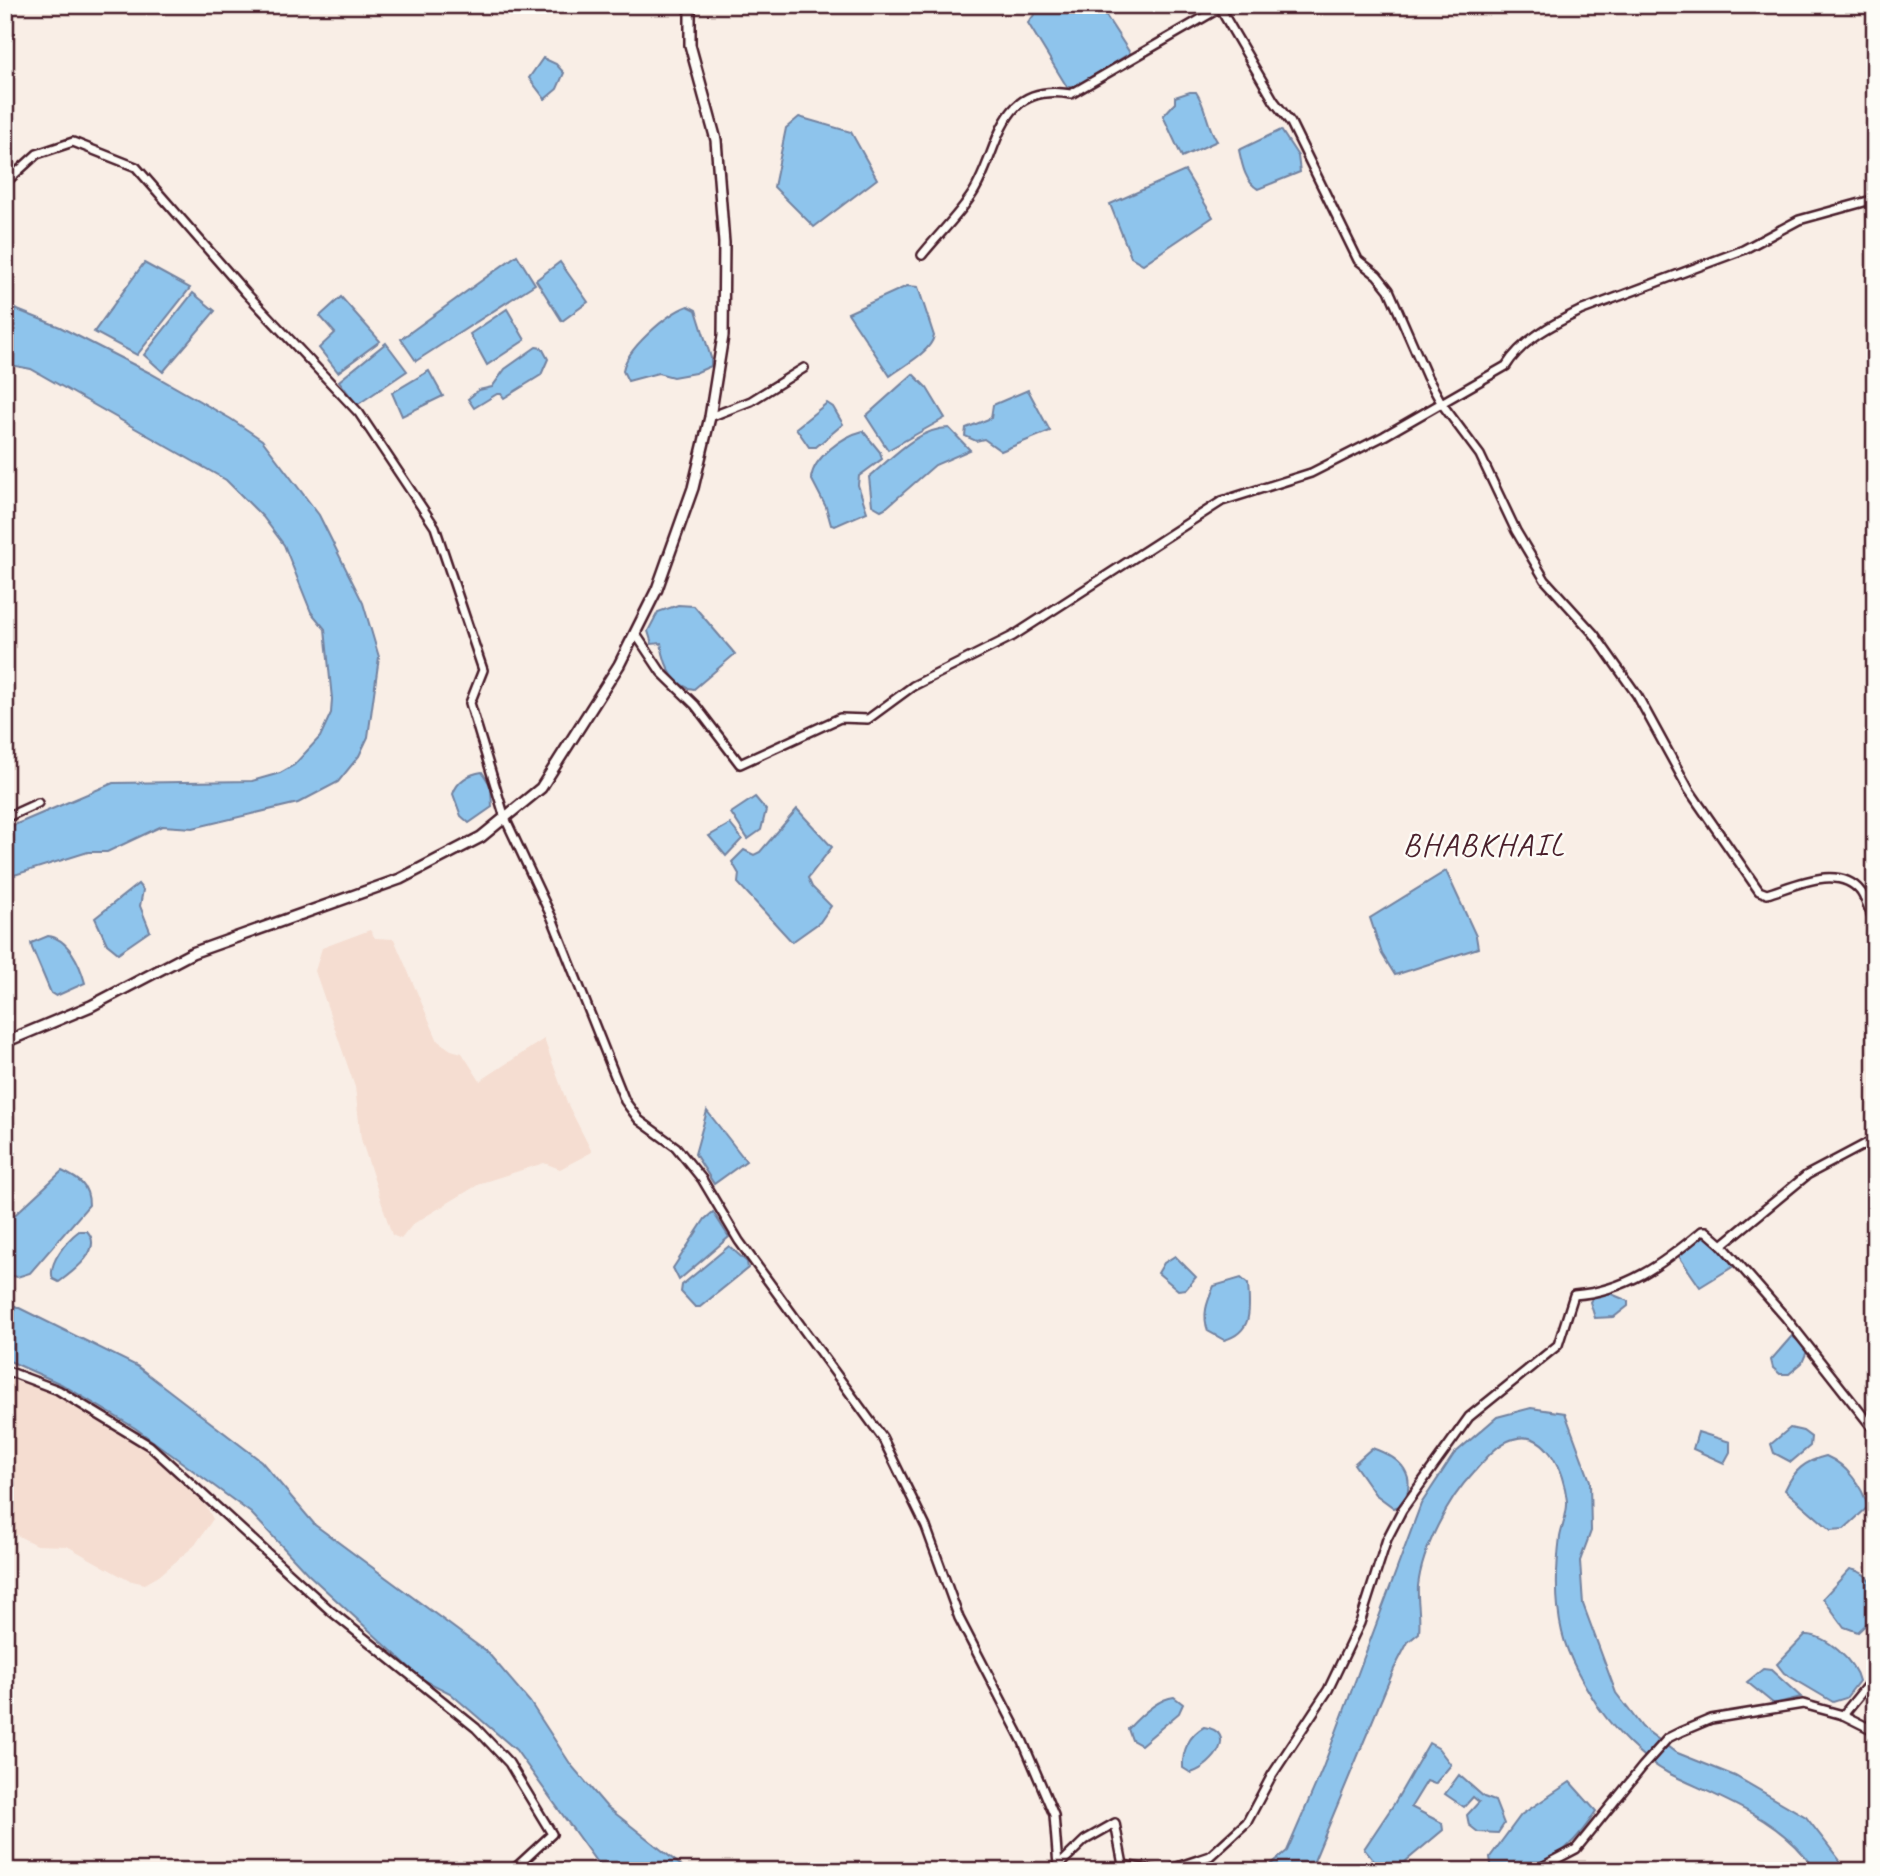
<svg xmlns="http://www.w3.org/2000/svg" width="1880" height="1876" font-family="Caveat,sans-serif">
  <style>
    .built { fill: #f5ddd1 }
    .water { fill: #8ec4ec; stroke: #73829f; stroke-width: 2 }
    .lines { fill: none; stroke-linecap: round; stroke-linejoin: round }
    .minor-casing { stroke: #4a1f2b; stroke-width: 12 }
    .tertiary-casing { stroke: #4a1f2b; stroke-width: 14 }
    .minor { stroke: #fdfcf7; stroke-width: 7 }
    .tertiary { stroke: #fdfcf7; stroke-width: 9 }
    .labels { text-anchor: middle; stroke-width: 5; stroke-linejoin: round; paint-order: stroke }
    .quarter-label { font-size: 32px; letter-spacing: 2px; fill: #4a1f2b; stroke: #fdfcf7 }
  </style>
  <rect width="100%" height="100%" fill="#f9eee6"/>
  <filter id="ink" filterUnits="userSpaceOnUse"><feTurbulence type="fractalNoise" baseFrequency=".0143" numOctaves="2"/><feDisplacementMap in="SourceGraphic" scale="14" xChannelSelector="R" yChannelSelector="G"/><feConvolveMatrix kernelMatrix="1 2 1 2 8 2 1 2 1" color-interpolation-filters="sRGB"/></filter>
  <g filter="url(#ink)">
    <!-- built -->
    <g class="built">
      <path d="M 370,930 L 375,938 L 394,939 L 438,1041 L 451,1050 L 462,1053 L 480,1081 L 544,1039 L 567,1103 L 592,1152 L 560,1169 L 544,1163 L 481,1183 L 413,1224 L 401,1239 L 392,1235 L 361,1139 L 355,1087 L 315,971 L 322,948 Z"/>
      <path d="M 5,1379 L 47,1388 L 88,1409 L 150,1454 L 204,1502 L 213,1519 L 195,1545 L 159,1576 L 145,1584 L 128,1580 L 67,1546 L 36,1545 L 5,1529 Z"/>
    </g>
    <!-- water -->
    <g class="water">
      <path d="M 1036,5 L 1051,5 L 1064,12 L 1099,5 L 1130,53 L 1077,86 L 1067,87 L 1028,23 L 1036,12 Z"/>
      <path d="M 543,58 L 556,64 L 564,73 L 557,89 L 545,99 L 529,78 Z"/>
      <path d="M 1190,92 L 1196,92 C 1207,108 1206,125 1217,141 L 1182,157 L 1163,116 L 1175,103 L 1175,97 Z"/>
      <path d="M 799,117 L 851,132 L 877,179 L 814,227 L 774,187 L 786,128 Z"/>
      <path d="M 1281,130 L 1298,156 L 1300,172 L 1258,189 C 1245,182 1242,164 1239,150 Z"/>
      <path d="M 1185,171 L 1213,217 L 1143,264 L 1131,257 L 1110,204 Z"/>
      <path d="M 517,255 L 535,284 L 416,361 L 401,339 Z"/>
      <path d="M 560,262 L 588,302 L 562,321 L 536,280 Z"/>
      <path d="M 144,263 L 190,288 L 137,355 L 94,332 Z"/>
      <path d="M 907,286 L 918,287 L 934,336 C 930,353 903,366 890,376 L 848,313 Z"/>
      <path d="M 193,293 L 215,311 L 163,372 L 144,355 Z"/>
      <path d="M 341,297 L 380,341 L 338,372 L 319,348 L 335,333 L 320,316 Z"/>
      <path d="M 5,305 L 60,327 L 150,373 L 231,419 L 262,440 L 319,515 L 363,603 L 379,657 L 368,737 L 359,756 L 338,782 L 298,803 L 193,828 L 162,826 L 107,852 L 88,852 L 5,878 L 5,829 L 113,783 L 252,781 L 280,773 L 294,765 L 320,737 L 331,713 L 332,699 L 325,629 L 311,612 L 284,545 L 263,517 L 226,480 L 31,369 L 5,364 Z"/>
      <path d="M 688,306 L 696,310 L 711,358 L 711,366 L 695,373 L 673,377 L 658,373 L 628,381 L 623,371 C 625,350 668,313 688,306 Z"/>
      <path d="M 507,309 L 525,340 L 487,365 L 470,334 Z"/>
      <path d="M 386,343 L 407,371 L 357,405 L 339,381 Z"/>
      <path d="M 536,347 L 542,348 L 548,359 L 541,375 L 504,398 L 501,394 L 497,394 L 474,408 L 468,399 L 479,390 L 492,387 L 505,369 Z"/>
      <path d="M 429,371 L 443,396 L 402,416 L 392,393 Z"/>
      <path d="M 913,374 L 927,388 L 945,418 L 888,450 L 866,416 Z"/>
      <path d="M 1028,390 L 1050,431 L 1001,451 L 984,439 L 976,441 L 965,436 L 966,428 L 991,418 L 993,405 Z"/>
      <path d="M 827,403 L 833,407 L 843,424 L 816,447 L 809,447 L 796,428 Z"/>
      <path d="M 949,428 L 970,450 L 935,465 L 887,507 L 881,510 L 872,505 L 869,477 C 892,458 918,428 949,428 Z"/>
      <path d="M 863,431 L 880,452 L 882,459 L 859,476 L 858,485 L 867,512 L 835,526 L 831,525 L 826,507 L 811,478 C 814,457 843,436 863,431 Z"/>
      <path d="M 678,605 L 694,606 L 735,654 L 694,689 C 672,687 664,662 661,643 L 652,644 L 648,631 L 658,612 Z"/>
      <path d="M 482,772 L 491,786 L 492,807 L 469,823 L 461,816 L 453,794 C 457,781 469,774 482,772 Z"/>
      <path d="M 755,797 L 766,810 L 761,830 L 748,839 L 731,813 Z"/>
      <path d="M 797,809 L 832,847 L 808,878 L 812,887 L 831,906 L 820,922 L 792,942 L 738,883 L 739,874 L 732,862 L 744,850 L 754,855 L 760,852 Z"/>
      <path d="M 730,824 L 742,839 L 726,856 L 709,836 Z"/>
      <path d="M 1446,871 L 1476,936 L 1478,948 L 1395,975 L 1382,954 L 1370,918 Z"/>
      <path d="M 138,884 L 143,890 L 140,906 L 150,931 L 118,953 L 107,944 L 95,918 Z"/>
      <path d="M 48,936 C 68,938 80,964 85,983 L 56,996 L 51,993 L 32,948 L 31,943 Z"/>
      <path d="M 707,1111 L 746,1161 L 714,1184 L 695,1154 Z"/>
      <path d="M 62,1171 C 79,1179 89,1185 89,1205 L 30,1273 L 17,1277 L 5,1274 L 5,1224 Z"/>
      <path d="M 713,1212 L 729,1237 L 679,1280 L 673,1268 L 705,1219 Z"/>
      <path d="M 79,1231 L 87,1231 C 104,1249 74,1271 59,1282 L 53,1279 C 47,1264 67,1240 79,1231 Z"/>
      <path d="M 1705,1232 L 1734,1266 L 1700,1287 L 1678,1255 Z"/>
      <path d="M 729,1246 L 747,1262 L 748,1268 L 700,1307 L 695,1307 L 681,1292 L 682,1285 Z"/>
      <path d="M 1175,1256 L 1196,1277 L 1186,1289 L 1178,1290 L 1158,1273 L 1164,1263 Z"/>
      <path d="M 1241,1278 L 1248,1284 C 1250,1310 1253,1332 1224,1340 L 1208,1331 C 1202,1314 1207,1303 1214,1286 Z"/>
      <path d="M 1609,1293 L 1628,1301 L 1628,1306 L 1614,1317 L 1595,1318 L 1590,1302 L 1593,1297 Z"/>
      <path d="M 5,1301 L 137,1366 L 261,1461 L 315,1525 L 488,1653 L 530,1702 L 571,1765 L 606,1806 L 688,1871 L 603,1871 L 516,1750 L 450,1693 L 422,1679 L 308,1574 L 251,1513 L 135,1428 L 61,1384 L 5,1359 Z"/>
      <path d="M 1792,1336 L 1808,1349 L 1802,1363 L 1789,1374 L 1780,1374 L 1773,1368 L 1771,1360 Z"/>
      <path d="M 1531,1408 L 1565,1413 L 1590,1481 L 1591,1531 L 1580,1561 L 1583,1604 L 1616,1693 L 1642,1727 L 1675,1752 L 1735,1776 L 1806,1817 L 1848,1871 L 1816,1871 C 1782,1818 1721,1799 1668,1773 C 1642,1759 1616,1732 1599,1708 C 1585,1686 1568,1658 1562,1632 C 1555,1602 1556,1568 1560,1537 C 1562,1526 1568,1513 1567,1501 C 1564,1472 1546,1424 1508,1441 C 1494,1447 1483,1462 1473,1473 C 1448,1499 1422,1550 1418,1586 C 1417,1601 1421,1617 1419,1633 L 1408,1642 L 1394,1669 L 1312,1866 L 1308,1871 L 1263,1871 L 1287,1851 L 1322,1770 L 1421,1504 L 1454,1454 L 1497,1417 Z"/>
      <path d="M 1790,1428 L 1803,1431 L 1811,1437 L 1810,1446 L 1791,1462 L 1774,1453 L 1771,1444 Z"/>
      <path d="M 1698,1432 L 1730,1442 L 1730,1452 L 1724,1463 L 1693,1449 Z"/>
      <path d="M 1372,1448 C 1401,1458 1419,1475 1402,1505 L 1394,1508 L 1375,1494 L 1354,1464 Z"/>
      <path d="M 1826,1456 C 1847,1465 1862,1486 1868,1507 L 1844,1529 L 1831,1530 L 1785,1490 C 1794,1470 1805,1461 1826,1456 Z"/>
      <path d="M 1850,1569 C 1876,1574 1875,1593 1875,1616 L 1858,1632 L 1844,1627 L 1823,1598 Z"/>
      <path d="M 1805,1635 C 1826,1634 1855,1662 1859,1681 L 1846,1698 L 1833,1702 L 1784,1673 L 1777,1664 Z"/>
      <path d="M 1763,1669 L 1771,1670 L 1801,1697 L 1774,1704 L 1747,1682 Z"/>
      <path d="M 1174,1697 L 1183,1704 L 1179,1713 L 1141,1745 L 1132,1740 L 1128,1729 C 1139,1717 1157,1699 1174,1697 Z"/>
      <path d="M 1204,1727 C 1238,1732 1215,1765 1191,1773 L 1183,1768 C 1182,1751 1189,1735 1204,1727 Z"/>
      <path d="M 1429,1743 L 1438,1748 L 1451,1765 L 1435,1784 L 1427,1781 L 1411,1807 L 1442,1823 L 1443,1830 L 1394,1871 L 1382,1871 L 1364,1849 L 1394,1804 Z"/>
      <path d="M 1459,1775 L 1484,1797 L 1495,1801 L 1504,1824 L 1498,1833 L 1478,1832 L 1469,1825 L 1467,1815 L 1479,1802 L 1473,1797 L 1464,1807 L 1445,1794 Z"/>
      <path d="M 1570,1782 L 1596,1811 C 1581,1836 1554,1865 1525,1871 C 1515,1873 1502,1871 1492,1871 L 1490,1857 L 1521,1815 Z"/>
    </g>
    <g class="lines">
      <!-- minor casing -->
      <g class="minor-casing">
        <g id="minor">
          <path d="M 1218,5 L 1274,101 L 1291,123 L 1358,260 L 1377,275 L 1389,290 L 1427,377 L 1442,404 L 1480,455 L 1516,531 L 1545,580 L 1594,634 L 1637,695 L 1689,790 L 1759,891 L 1767,894 C 1794,886 1839,863 1861,892 C 1867,901 1870,913 1875,923"/>
          <path d="M 5,183 L 37,154 L 73,142 L 136,167 L 246,293 L 359,413 L 435,527 L 483,670 L 470,703 L 505,818 L 552,918 L 625,1101 L 639,1120 L 676,1147 L 702,1179 L 739,1241 L 882,1437 L 926,1527 L 959,1618 L 1023,1742 L 1054,1815 L 1058,1866"/>
          <path d="M 922,255 C 938,235 959,215 973,193 C 1001,148 997,81 1071,94 L 1220,8"/>
          <path d="M 710,417 L 751,401 L 804,368"/>
          <path d="M 635,633 L 661,672 L 695,705 L 740,764 L 840,718 L 868,719 L 913,686 L 1013,636 L 1222,501 L 1311,473 L 1384,436 L 1506,366 C 1522,340 1553,324 1580,311 L 1743,250 L 1799,220 L 1875,199"/>
          <path d="M 5,818 L 38,803"/>
          <path d="M 1875,1139 L 1807,1175 L 1722,1245 L 1786,1318 L 1875,1431"/>
          <path d="M 5,1370 L 58,1390 L 150,1446 L 332,1612 L 476,1728 L 509,1763 L 552,1834 L 512,1871"/>
          <path d="M 1843,1715 L 1875,1676"/>
          <path d="M 1058,1866 L 1085,1840 L 1115,1823 L 1123,1865 L 1157,1871"/>
          <path d="M 1165,1871 L 1210,1856 L 1247,1822 L 1272,1775 L 1328,1690 L 1360,1623 L 1387,1539 L 1402,1510 L 1469,1417 L 1558,1345 L 1574,1295 C 1626,1291 1663,1264 1702,1231 L 1706,1231 L 1722,1245"/>
          <path d="M 1534,1871 L 1576,1849 L 1643,1766 L 1668,1738 L 1680,1732 L 1711,1719 L 1803,1704 L 1843,1715 L 1875,1731"/>
        </g>
      </g>
      <!-- tertiary casing -->
      <g class="tertiary-casing">
        <path id="tertiary" d="M 5,1042 L 91,1006 L 192,953 L 400,879 L 481,837 L 541,788 L 619,665 L 657,589 L 693,488 L 710,417 L 723,336 L 724,243 L 716,140 L 690,45 L 690,5"/>
      </g>
      <!-- minor -->
      <use href="#minor" class="minor"/>
      <!-- tertiary -->
      <use href="#tertiary" class="tertiary"/>
    </g>
  </g>
  <g class="labels">
    <!-- quarter labels -->
    <g class="quarter-label">
      <text x="1484" y="855">BHABKHAIL</text>
    </g>
  </g>
  <!-- margin -->
  <rect width="1880" height="1876" fill="none" stroke="#fdfcf7" stroke-width="28"/>
  <rect x="14" y="14" width="1852" height="1848" fill="none" stroke="#4a1f2b" stroke-width="2.5" filter="url(#ink)"/>
</svg>
